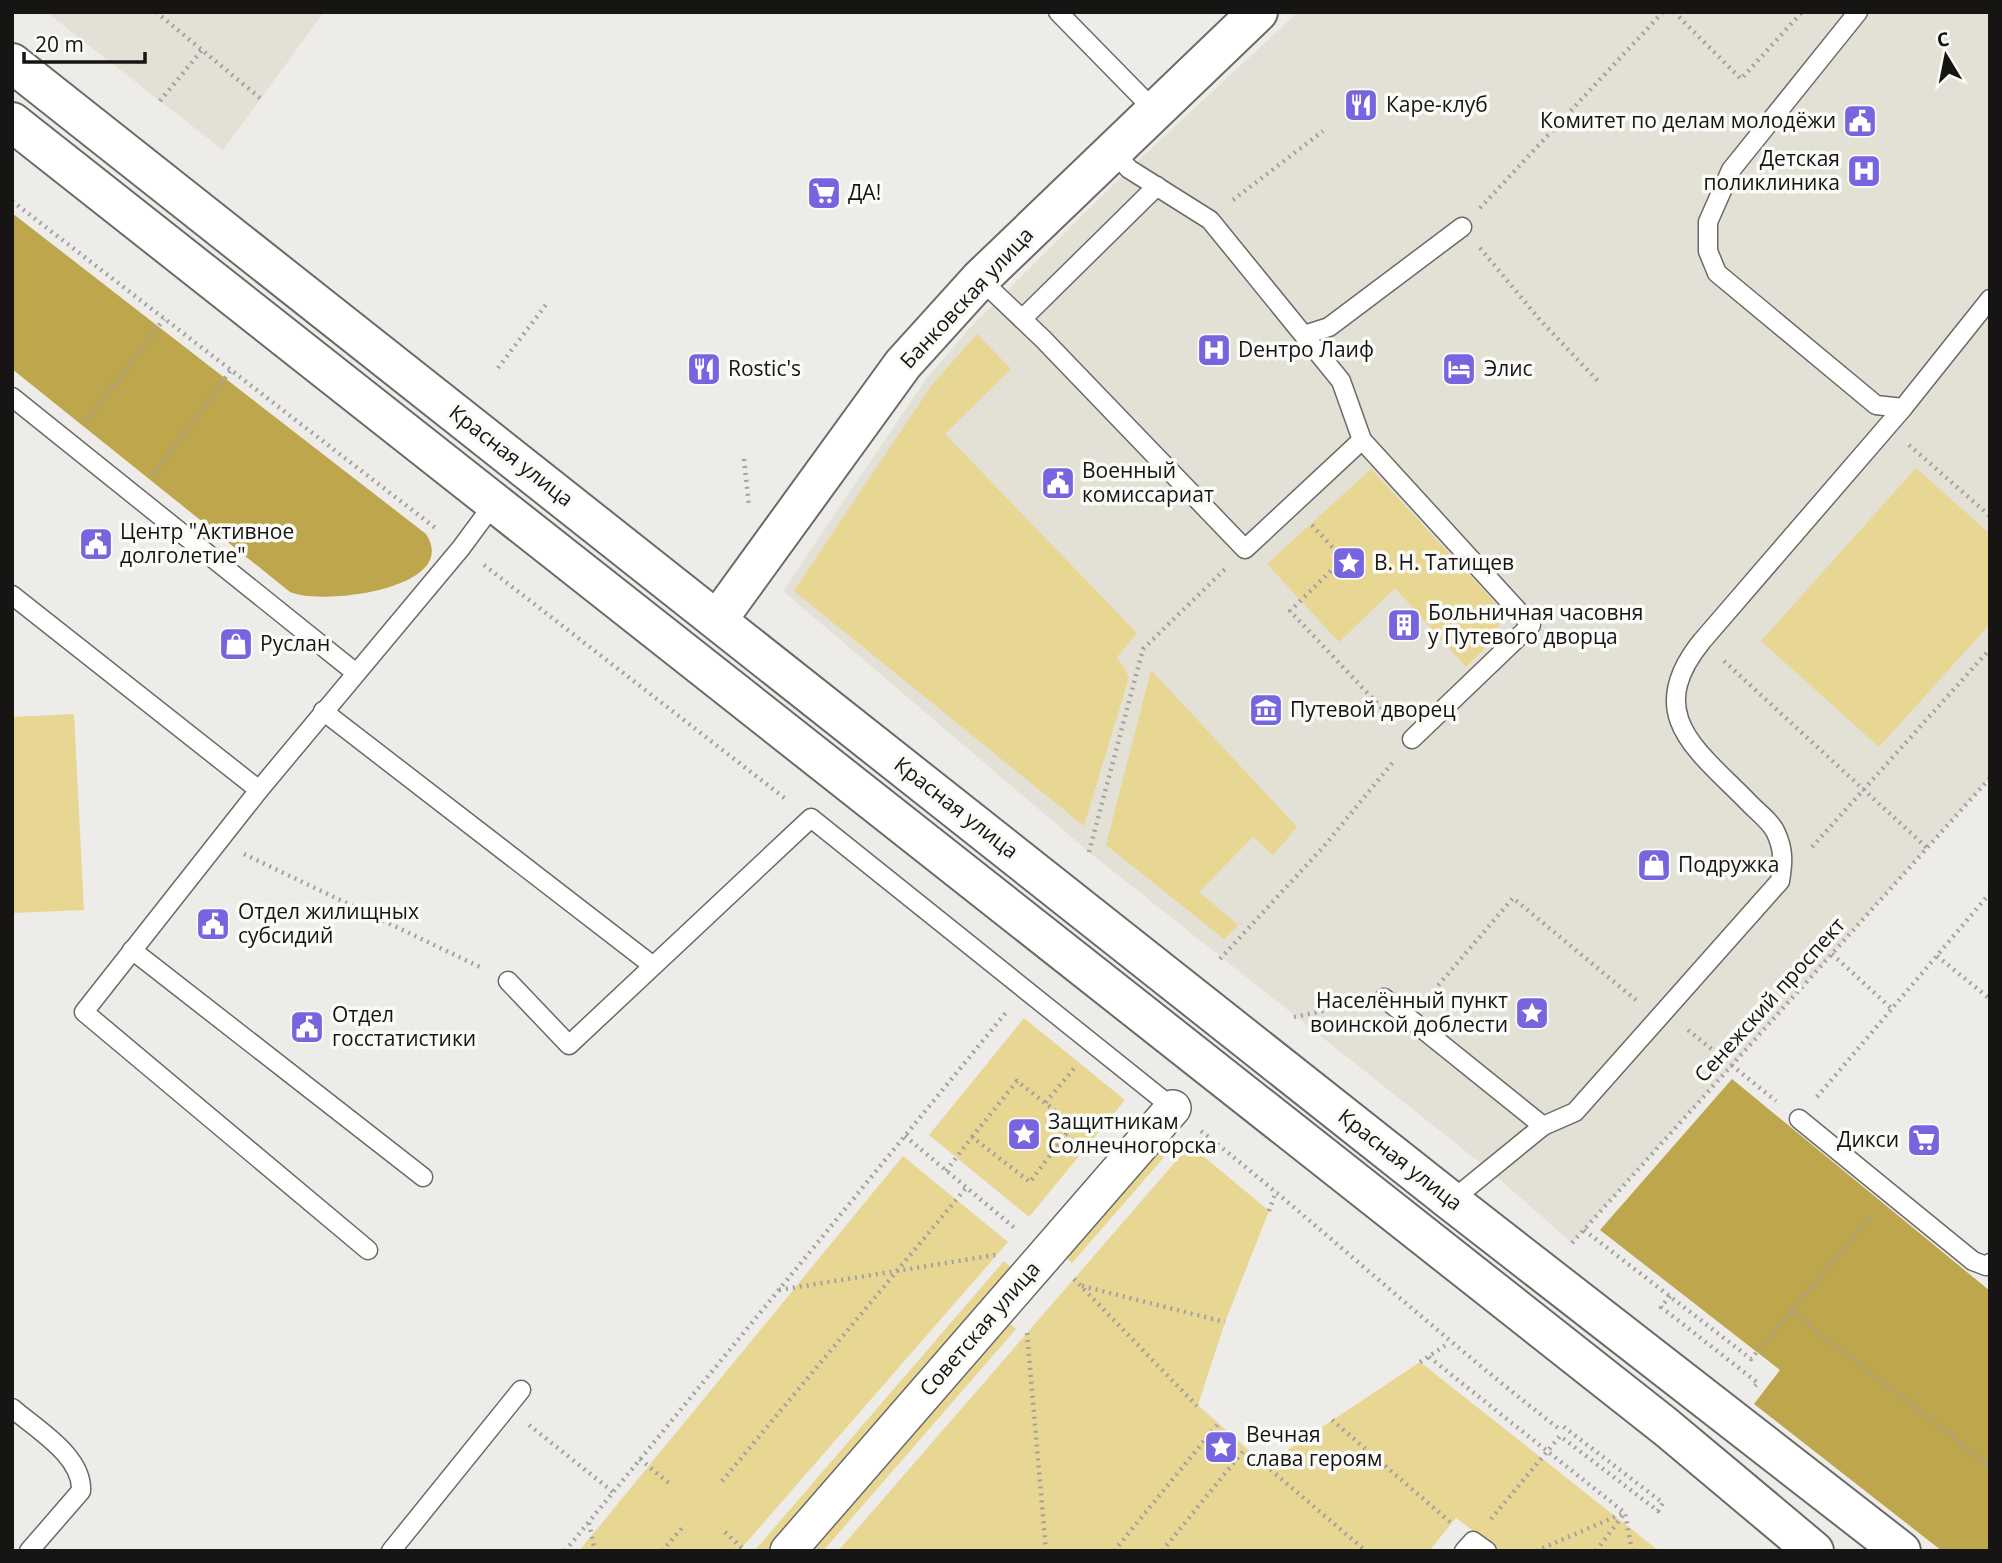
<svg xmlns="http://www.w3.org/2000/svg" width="2002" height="1563" font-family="'Open Sans',sans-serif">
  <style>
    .built { fill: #e3e0d6 }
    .green { fill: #e8d693 }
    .forest { fill: #bea64c }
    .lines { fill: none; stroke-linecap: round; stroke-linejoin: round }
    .service-casing { stroke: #6b6a67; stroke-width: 21 }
    .minor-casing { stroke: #6b6a67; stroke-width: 38 }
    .tertiary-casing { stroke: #6b6a67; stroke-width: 42 }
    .trunk-casing { stroke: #6b6a67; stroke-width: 42 }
    .path { stroke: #a3a2a0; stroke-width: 4.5; stroke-dasharray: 2 5; stroke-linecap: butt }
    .service { stroke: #fff; stroke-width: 18 }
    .minor { stroke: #fff; stroke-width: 35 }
    .tertiary { stroke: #fff; stroke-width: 38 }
    .trunk { stroke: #fff; stroke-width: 38 }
    .labels { text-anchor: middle; stroke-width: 7; stroke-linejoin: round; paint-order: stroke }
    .poi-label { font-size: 21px; fill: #161514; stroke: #fafaf7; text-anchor: start }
    .street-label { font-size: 21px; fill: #161514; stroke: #fafaf7 }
  </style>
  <rect width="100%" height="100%" fill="#edece9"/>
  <!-- built -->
  <g class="built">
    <path d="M 46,12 L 324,12 L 223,150 Z"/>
    <path d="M 1298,12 L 1990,12 L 1990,778 L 1572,1243 L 1488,1169 L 1089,852 L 783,591 L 926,379 L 970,328 L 1129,169 Z"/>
  </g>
  <!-- green -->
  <g class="green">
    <path d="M 977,334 L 1011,369 L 945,434 L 1137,633 L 1117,657 L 1129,677 L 1084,826 L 794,591 L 932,385 Z"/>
    <path d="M 1916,468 L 1990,534 L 1990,624 L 1879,747 L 1761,641 Z"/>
    <path d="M 1371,469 L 1501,609 L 1498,635 L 1466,667 L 1395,588 L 1339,642 L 1267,564 Z"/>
    <path d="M 1151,670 L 1297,827 L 1273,855 L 1253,837 L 1199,892 L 1238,925 L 1224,939 L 1106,845 Z"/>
    <path d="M 74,714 L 84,910 L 12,913 L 12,717 Z"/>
    <path d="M 1024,1018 L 1125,1100 L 1029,1217 L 929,1135 Z"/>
    <path d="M 1169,1133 L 1178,1141 L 1072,1263 L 1064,1256 Z"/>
    <path d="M 1190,1145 L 1269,1211 L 1225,1322 L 1198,1405 L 1265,1465 L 1420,1362 L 1659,1551 L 1501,1551 L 1456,1518 L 1429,1551 L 838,1551 Z"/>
    <path d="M 903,1156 L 1008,1242 L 739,1551 L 579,1551 Z"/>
    <path d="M 1004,1261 L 1013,1269 L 768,1551 L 756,1549 Z"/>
    <path d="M 1009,1323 L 1016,1329 L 823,1551 L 810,1551 Z"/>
  </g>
  <!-- forest -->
  <g class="forest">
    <path d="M 12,213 L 426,534 C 462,589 320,606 290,592 L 12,369 Z"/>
    <path d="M 1732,1079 L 1990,1291 L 1990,1551 L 1942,1551 L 1754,1404 L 1780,1370 L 1600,1230 Z"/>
  </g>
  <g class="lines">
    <!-- service casing -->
    <g class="service-casing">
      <g id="service">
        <path d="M 1058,12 L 1155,111"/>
        <path d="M 1858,12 L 1731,170 L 1708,222 L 1708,251 L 1717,273 L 1876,405 L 1903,408 L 1990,299"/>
        <path d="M 1112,150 L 1129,169 L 1210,220 L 1341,381 L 1362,440 L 1531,625 L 1412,739"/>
        <path d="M 980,279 L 1043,339 L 1245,549 L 1362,440"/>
        <path d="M 1022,319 L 1157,186"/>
        <path d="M 1304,335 L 1329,327 L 1462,227"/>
        <path d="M 12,397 L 356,673"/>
        <path d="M 12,595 L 259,790"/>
        <path d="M 323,711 L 652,965"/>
        <path d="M 132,950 L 423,1177"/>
        <path d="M 508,981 L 569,1045 L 811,818 L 1173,1108"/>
        <path d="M 1384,998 L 1543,1126"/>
        <path d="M 1799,1119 L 1973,1261 L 1986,1266 L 1990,1263"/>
        <path d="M 1451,1201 L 1543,1126 L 1575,1112 L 1780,881 C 1783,863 1784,850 1776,833 C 1772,823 1759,813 1751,805 C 1699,751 1641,716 1702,641 L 1903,408"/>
        <path d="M 368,1250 L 84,1012 L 259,790 L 461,548 L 495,502"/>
        <path d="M 12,1408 C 36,1429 83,1456 81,1491 L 29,1551"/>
        <path d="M 391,1551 L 521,1390"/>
        <path d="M 1464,1551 L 1473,1541 L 1487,1551"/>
      </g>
    </g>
    <!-- minor casing -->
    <g class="minor-casing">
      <path id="minor" d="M 788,1551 L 1173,1108"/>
    </g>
    <!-- tertiary casing -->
    <g class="tertiary-casing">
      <path id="tertiary" d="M 718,619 L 903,364 L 980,279 L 1258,12"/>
    </g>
    <!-- trunk casing -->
    <g class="trunk-casing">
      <g id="trunk">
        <path d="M 12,63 L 1451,1201 L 1901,1551"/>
        <path d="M 12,122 L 1666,1427 L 1814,1551"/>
      </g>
    </g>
    <!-- path -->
    <g class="path">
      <path d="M 156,12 L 260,98"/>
      <path d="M 1674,12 L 1741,79 L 1802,12"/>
      <path d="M 160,101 L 202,50"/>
      <path d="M 1233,200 L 1323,131"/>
      <path d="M 12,201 L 438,530"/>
      <path d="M 1480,208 L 1663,12"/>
      <path d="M 1480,248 L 1540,320 L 1598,381"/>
      <path d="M 498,368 L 548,302"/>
      <path d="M 87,420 L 164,319"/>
      <path d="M 1909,445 L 1990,516"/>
      <path d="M 744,459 L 749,506"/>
      <path d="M 154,474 L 231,370"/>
      <path d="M 1312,525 L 1343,559 L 1290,611 L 1392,719"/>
      <path d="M 484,565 L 787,800"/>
      <path d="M 1724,661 L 1927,848"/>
      <path d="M 1812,847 L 1990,649"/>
      <path d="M 1089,852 L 1143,649 L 1225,569"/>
      <path d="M 244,854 L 482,968"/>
      <path d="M 1832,954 L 1892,1009"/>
      <path d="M 1937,956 L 1990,999"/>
      <path d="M 1220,959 L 1325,845 L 1393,762"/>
      <path d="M 1429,996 L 1513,898 L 1636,1000"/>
      <path d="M 1294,1017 L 1356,1004"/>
      <path d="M 1688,1030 L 1776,1101"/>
      <path d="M 1817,1097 L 1990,893"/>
      <path d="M 1201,1131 C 1322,1227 1435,1333 1558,1428"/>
      <path d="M 905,1136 L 1017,1230"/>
      <path d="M 972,1137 L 1017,1081 L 1045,1103"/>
      <path d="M 946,1171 L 972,1137 L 1030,1182 L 1073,1125 L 1045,1103 L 1076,1066"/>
      <path d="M 1269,1211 L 1276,1191"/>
      <path d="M 1584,1230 L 1751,1359 L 1871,1216"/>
      <path d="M 1572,1243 L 1990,778"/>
      <path d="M 1074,1279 L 1197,1406"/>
      <path d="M 1082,1286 L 1225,1322"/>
      <path d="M 779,1290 L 995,1255"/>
      <path d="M 1670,1296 L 1661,1307 L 1758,1383 L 1755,1386"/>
      <path d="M 1792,1312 L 1990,1466"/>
      <path d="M 1027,1333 L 1046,1551"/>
      <path d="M 1429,1357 L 1625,1513 L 1632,1551"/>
      <path d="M 1420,1362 L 1449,1343"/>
      <path d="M 1332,1420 L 1450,1522"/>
      <path d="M 529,1425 L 613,1492"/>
      <path d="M 640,1459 L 671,1485"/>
      <path d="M 1265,1465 L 1366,1551"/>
      <path d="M 722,1481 L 966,1188"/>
      <path d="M 1491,1519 L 1560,1436 L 1658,1511 L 1663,1503 L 1560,1424"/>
      <path d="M 589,1523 L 595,1551"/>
      <path d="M 725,1532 L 745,1551"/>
      <path d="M 565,1551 L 1008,1010"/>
      <path d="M 662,1551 L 682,1528"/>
      <path d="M 1114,1551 L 1218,1424"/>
      <path d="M 1162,1551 L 1245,1449"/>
      <path d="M 1536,1551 L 1624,1513"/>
      <path d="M 1596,1551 L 1623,1515"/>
    </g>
    <!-- service -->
    <use href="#service" class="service"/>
    <!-- minor -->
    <use href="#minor" class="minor"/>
    <!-- tertiary -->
    <use href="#tertiary" class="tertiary"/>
    <!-- trunk -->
    <use href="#trunk" class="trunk"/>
  </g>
  <!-- icons -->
  <defs>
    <g id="restaurant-square" transform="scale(1.75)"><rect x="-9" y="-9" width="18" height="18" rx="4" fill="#7764df" stroke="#fafaf7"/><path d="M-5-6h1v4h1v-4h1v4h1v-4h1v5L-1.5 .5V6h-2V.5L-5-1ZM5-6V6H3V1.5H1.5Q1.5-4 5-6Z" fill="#fff"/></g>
    <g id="civic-square" transform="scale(1.75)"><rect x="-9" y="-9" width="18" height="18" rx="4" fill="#7764df" stroke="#fafaf7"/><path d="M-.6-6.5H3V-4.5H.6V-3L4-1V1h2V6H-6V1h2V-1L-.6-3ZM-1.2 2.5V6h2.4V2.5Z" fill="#fff"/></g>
    <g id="hospital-square" transform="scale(1.75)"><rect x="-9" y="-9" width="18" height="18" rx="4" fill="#7764df" stroke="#fafaf7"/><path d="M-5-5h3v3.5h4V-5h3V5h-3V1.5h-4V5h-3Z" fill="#fff"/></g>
    <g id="supermarket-square" transform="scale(1.75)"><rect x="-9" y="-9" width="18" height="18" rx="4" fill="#7764df" stroke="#fafaf7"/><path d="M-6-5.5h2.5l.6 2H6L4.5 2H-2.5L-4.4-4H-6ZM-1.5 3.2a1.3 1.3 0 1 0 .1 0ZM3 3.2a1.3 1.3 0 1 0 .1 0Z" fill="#fff"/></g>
    <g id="hotel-square" transform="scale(1.75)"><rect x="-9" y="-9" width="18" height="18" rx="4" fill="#7764df" stroke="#fafaf7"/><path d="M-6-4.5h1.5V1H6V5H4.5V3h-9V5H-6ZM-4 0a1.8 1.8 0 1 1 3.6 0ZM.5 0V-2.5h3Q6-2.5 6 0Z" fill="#fff"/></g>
    <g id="sight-square" transform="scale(1.75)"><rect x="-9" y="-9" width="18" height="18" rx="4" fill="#7764df" stroke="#fafaf7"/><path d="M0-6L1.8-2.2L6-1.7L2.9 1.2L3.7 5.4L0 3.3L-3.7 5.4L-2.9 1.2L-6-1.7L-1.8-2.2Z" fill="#fff"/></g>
    <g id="building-square" transform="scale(1.75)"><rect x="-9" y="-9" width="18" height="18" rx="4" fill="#7764df" stroke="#fafaf7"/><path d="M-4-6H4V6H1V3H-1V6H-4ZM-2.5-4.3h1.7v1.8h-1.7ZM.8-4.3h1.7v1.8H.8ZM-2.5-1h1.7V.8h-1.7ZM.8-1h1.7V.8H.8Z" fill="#fff"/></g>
    <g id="shop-square" transform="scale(1.75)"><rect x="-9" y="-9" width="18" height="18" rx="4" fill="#7764df" stroke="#fafaf7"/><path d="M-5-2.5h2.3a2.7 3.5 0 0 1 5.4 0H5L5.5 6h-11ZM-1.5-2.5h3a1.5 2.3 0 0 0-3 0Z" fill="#fff"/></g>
    <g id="museum-square" transform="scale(1.75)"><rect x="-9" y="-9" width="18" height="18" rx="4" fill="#7764df" stroke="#fafaf7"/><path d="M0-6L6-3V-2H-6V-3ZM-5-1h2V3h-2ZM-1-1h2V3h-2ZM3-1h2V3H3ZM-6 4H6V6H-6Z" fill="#fff"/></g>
  </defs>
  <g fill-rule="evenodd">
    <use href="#restaurant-square" x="1361" y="105"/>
    <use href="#civic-square" x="1860" y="121"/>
    <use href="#hospital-square" x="1864" y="171"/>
    <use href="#supermarket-square" x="824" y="193"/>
    <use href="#hospital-square" x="1214" y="350"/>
    <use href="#restaurant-square" x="704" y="369"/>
    <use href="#hotel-square" x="1459" y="369"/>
    <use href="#civic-square" x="1058" y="483"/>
    <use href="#civic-square" x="96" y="544"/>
    <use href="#sight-square" x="1349" y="563"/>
    <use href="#building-square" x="1404" y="625"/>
    <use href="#shop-square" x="236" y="644"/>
    <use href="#museum-square" x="1266" y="710"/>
    <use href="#shop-square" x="1654" y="865"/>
    <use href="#civic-square" x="213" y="924"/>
    <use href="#sight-square" x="1532" y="1013"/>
    <use href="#civic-square" x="307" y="1027"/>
    <use href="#sight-square" x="1024" y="1134"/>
    <use href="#supermarket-square" x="1924" y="1140"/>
    <use href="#sight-square" x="1221" y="1447"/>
  </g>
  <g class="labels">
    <!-- poi labels -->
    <g class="poi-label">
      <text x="1386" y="112">Каре-клуб</text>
      <text x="1836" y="128" text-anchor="end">Комитет по делам молодёжи</text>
      <text x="1840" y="166" text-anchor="end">Детская<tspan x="1840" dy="24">поликлиника</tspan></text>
      <text x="848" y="200">ДА!</text>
      <text x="1238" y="357">Dентро Лаиф</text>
      <text x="728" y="376">Rostic's</text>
      <text x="1484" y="376">Элис</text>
      <text x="1082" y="478">Военный<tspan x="1082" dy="24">комиссариат</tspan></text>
      <text x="120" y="539">Центр "Активное<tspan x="120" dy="24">долголетие"</tspan></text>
      <text x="1374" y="570">В. Н. Татищев</text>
      <text x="1428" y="620">Больничная часовня<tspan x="1428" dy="24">у Путевого дворца</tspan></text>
      <text x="260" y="651">Руслан</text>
      <text x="1290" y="717">Путевой дворец</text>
      <text x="1678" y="872">Подружка</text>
      <text x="238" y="919">Отдел жилищных<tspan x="238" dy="24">субсидий</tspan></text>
      <text x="1508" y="1008" text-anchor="end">Населённый пункт<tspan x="1508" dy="24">воинской доблести</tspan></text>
      <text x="332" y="1022">Отдел<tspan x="332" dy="24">госстатистики</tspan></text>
      <text x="1048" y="1129">Защитникам<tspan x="1048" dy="24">Солнечногорска</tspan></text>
      <text x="1899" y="1147" text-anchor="end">Дикси</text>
      <text x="1246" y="1442">Вечная<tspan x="1246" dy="24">слава героям</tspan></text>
    </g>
    <!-- street labels -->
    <g class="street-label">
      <text transform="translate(967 298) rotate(-47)" y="7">Банковская улица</text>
      <text transform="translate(511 456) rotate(38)" y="7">Красная улица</text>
      <text transform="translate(956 808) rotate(38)" y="7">Красная улица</text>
      <text transform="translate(1770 1000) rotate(-48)" y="7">Сенежский проспект</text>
      <text transform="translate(1400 1160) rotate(38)" y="7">Красная улица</text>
      <text transform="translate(980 1329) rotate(-49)" y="7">Советская улица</text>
    </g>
  </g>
  <!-- border -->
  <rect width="2002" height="1563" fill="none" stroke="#161514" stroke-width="28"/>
  <!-- north arrow -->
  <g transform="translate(1946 56) rotate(350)" stroke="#fafaf7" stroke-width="5" paint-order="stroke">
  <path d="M0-5L12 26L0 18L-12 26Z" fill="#161514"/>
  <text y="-10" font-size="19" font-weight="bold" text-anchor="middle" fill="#161514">С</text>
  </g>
  <!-- scale -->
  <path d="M24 52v10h121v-10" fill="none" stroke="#161514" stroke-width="3.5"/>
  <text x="35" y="52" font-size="21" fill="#161514" stroke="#fafaf7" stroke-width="5" paint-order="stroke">20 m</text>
</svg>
